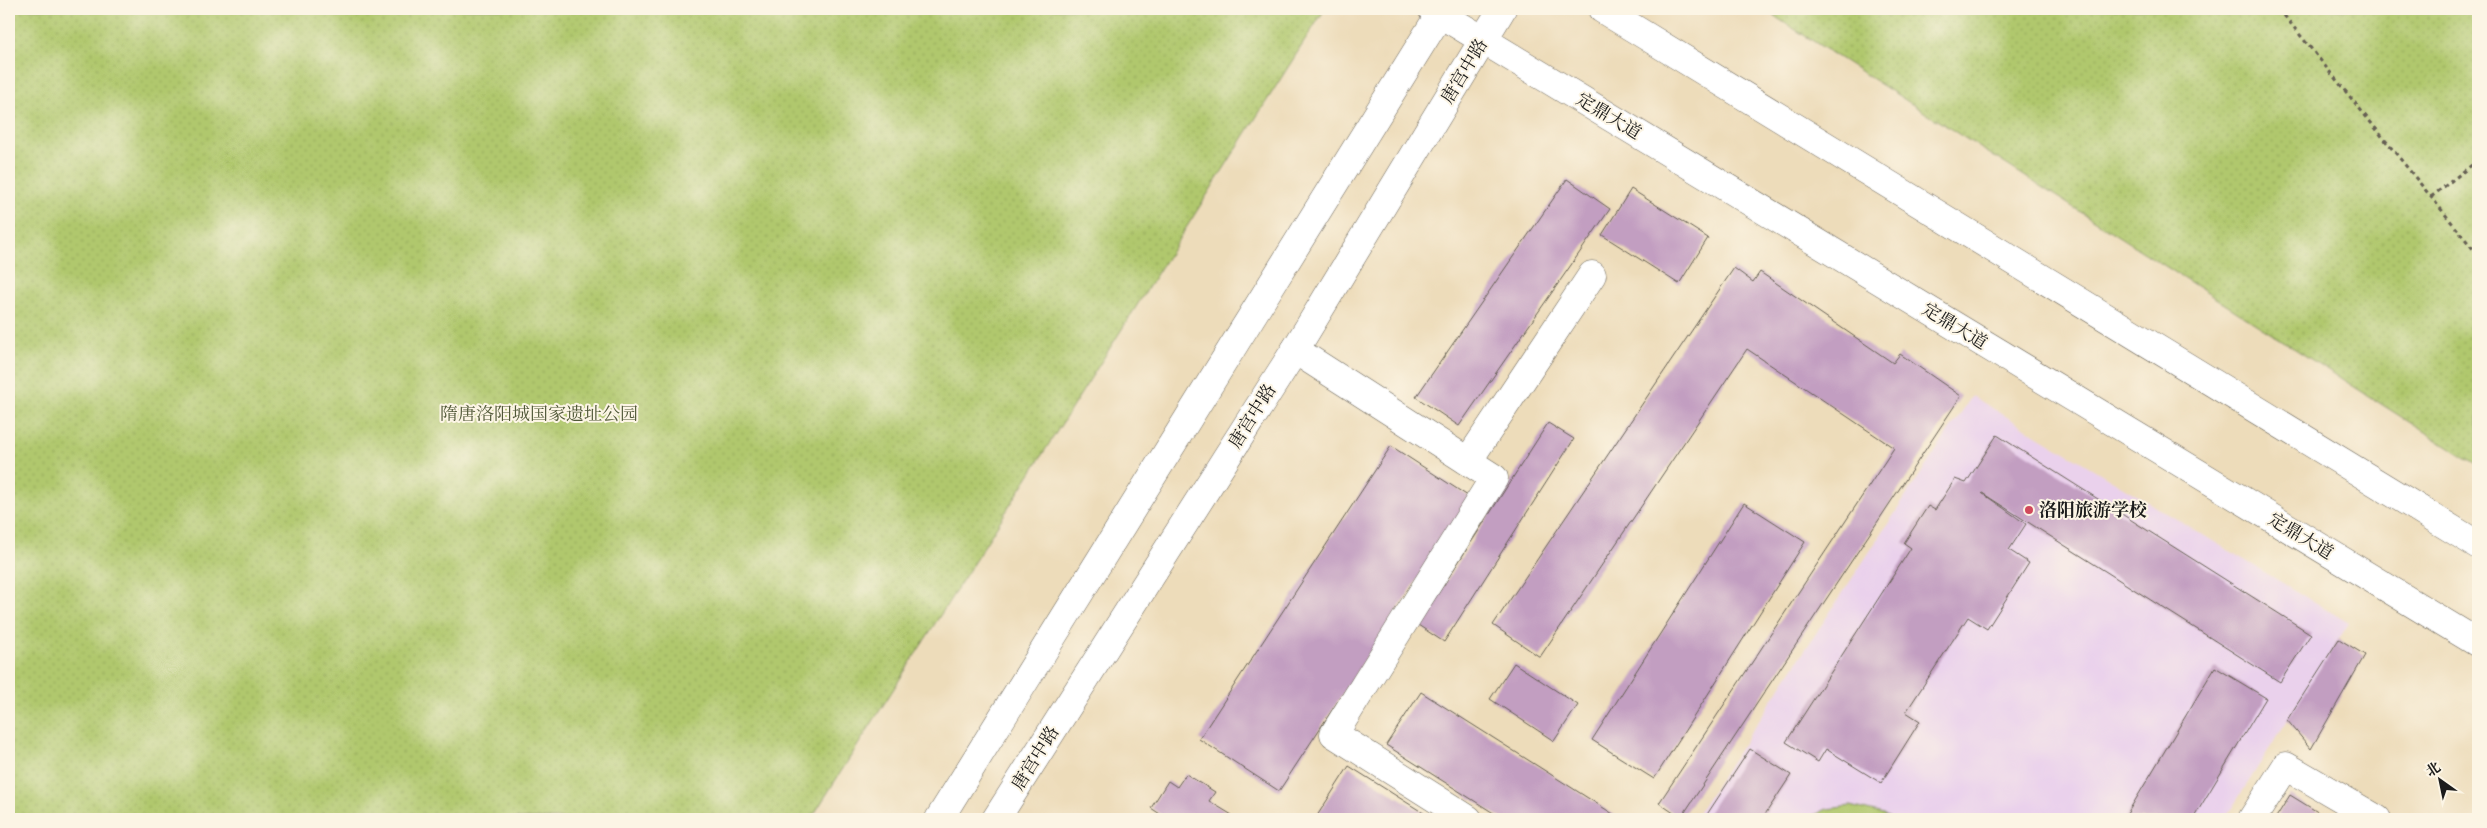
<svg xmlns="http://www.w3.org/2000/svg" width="2487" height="828" font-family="'IM FELL DW Pica','Noto Serif SC',serif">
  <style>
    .built { fill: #ead1ec }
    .park { fill: url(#park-dots); stroke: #667244 }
    .pitch { fill: #b0c86d; stroke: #667244 }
    .building { fill: #c29ec1 }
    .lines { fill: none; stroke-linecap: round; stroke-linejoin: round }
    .minor-casing { stroke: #655f53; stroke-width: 29 }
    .major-casing { stroke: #655f53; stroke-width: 29 }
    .path { stroke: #655f53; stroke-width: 3; stroke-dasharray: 4 4; stroke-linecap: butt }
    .minor { stroke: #fff; stroke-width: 28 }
    .major { stroke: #fff; stroke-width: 28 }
    .poi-dot { fill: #d1495b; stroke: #fcf5e5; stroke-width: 2 }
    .labels { text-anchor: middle; stroke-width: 4; stroke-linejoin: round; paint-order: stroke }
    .street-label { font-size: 18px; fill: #1c1c1c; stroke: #fcf5e5 }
    .park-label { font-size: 18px; fill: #505838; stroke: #fcf5e5 }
    .poi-label { font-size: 18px; font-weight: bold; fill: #1c1c1c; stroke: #fcf5e5; text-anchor: start }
  </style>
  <defs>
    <pattern id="park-dots" width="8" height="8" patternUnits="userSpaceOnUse" patternTransform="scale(1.25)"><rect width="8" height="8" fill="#b0c86d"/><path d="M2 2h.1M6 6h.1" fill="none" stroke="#97ab5e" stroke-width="1.8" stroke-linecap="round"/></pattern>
  </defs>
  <rect width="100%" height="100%" fill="#fcf5e5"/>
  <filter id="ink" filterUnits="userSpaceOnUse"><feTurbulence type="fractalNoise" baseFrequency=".02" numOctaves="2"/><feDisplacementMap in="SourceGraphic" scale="10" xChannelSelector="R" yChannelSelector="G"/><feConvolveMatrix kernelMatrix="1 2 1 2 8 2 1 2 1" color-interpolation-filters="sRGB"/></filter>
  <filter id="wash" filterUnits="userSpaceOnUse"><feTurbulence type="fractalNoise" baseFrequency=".0096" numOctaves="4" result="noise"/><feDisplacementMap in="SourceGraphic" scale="20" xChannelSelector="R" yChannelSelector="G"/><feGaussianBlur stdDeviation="1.12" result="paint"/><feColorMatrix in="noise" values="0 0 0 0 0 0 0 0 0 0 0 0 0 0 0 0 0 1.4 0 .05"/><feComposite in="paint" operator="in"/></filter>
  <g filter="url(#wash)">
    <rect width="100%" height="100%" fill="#eddcba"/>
    <!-- built -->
    <path class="built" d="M 1972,396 L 2349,623 L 2225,819 L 1694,819 Z"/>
    <!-- park -->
    <g class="park">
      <path d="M 9,9 L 1325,9 L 811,819 L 9,819 Z"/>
      <path d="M 1763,9 L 2478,9 L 2478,466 Z"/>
    </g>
    <!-- pitch -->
    <path class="pitch" d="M 1851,806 L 1883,814 L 1891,819 L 1806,819 L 1827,809 Z"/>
    <g id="blocks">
      <!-- building -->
      <g class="building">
        <path d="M 1567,179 L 1610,209 L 1459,426 L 1416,397 Z"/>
        <path d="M 1631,189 L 1708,238 L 1679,284 L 1602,235 Z"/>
        <path d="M 1734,268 L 1753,282 L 1760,272 L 1893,363 L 1900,354 L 1961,396 L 1681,818 L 1659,803 L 1894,448 L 1747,349 L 1540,657 L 1493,625 Z"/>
        <path d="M 1548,423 L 1574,439 L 1444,642 L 1418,625 Z"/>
        <path d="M 1997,435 L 2311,634 L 2280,682 L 1982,493 L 2026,524 L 2009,550 L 2029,563 L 1987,629 L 1968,617 L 1906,712 L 1920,721 L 1881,783 L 1826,749 L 1818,762 L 1786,742 L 1911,548 L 1904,543 L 1928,506 L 1935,510 L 1955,479 L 1966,483 Z"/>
        <path d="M 1391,446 L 1471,498 L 1279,791 L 1199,739 Z"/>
        <path d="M 1744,503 L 1805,542 L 1654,779 L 1592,740 Z"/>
        <path d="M 2339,639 L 2365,655 L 2311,749 L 2287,720 Z"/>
        <path d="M 1514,663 L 1578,705 L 1554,741 L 1490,699 Z"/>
        <path d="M 2215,667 L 2266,698 L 2193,819 L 2124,819 Z"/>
        <path d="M 1421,692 L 1621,819 L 1503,819 L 1386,745 Z"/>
        <path d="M 1750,749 L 1791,775 L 1762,819 L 1704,819 Z"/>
        <path d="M 1349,766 L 1433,819 L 1315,819 Z"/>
        <path d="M 1186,774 L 1215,792 L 1209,801 L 1232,815 L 1230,819 L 1156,819 L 1160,814 L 1151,808 L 1168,781 L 1177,787 Z"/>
        <path d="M 2290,795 L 2329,819 L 2275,819 Z"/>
      </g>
    </g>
  </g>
  <g filter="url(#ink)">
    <use href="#blocks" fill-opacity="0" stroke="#655f53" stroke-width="1"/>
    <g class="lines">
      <!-- minor casing -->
      <g class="minor-casing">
        <g id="minor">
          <path d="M 1295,350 L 1494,478 L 1334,734 L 1468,819"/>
          <path d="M 1468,461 L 1592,275"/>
          <path d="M 2252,819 L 2286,766 L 2377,819"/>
        </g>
      </g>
      <!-- major casing -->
      <g class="major-casing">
        <g id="major">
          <path d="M 1432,9 L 2478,643"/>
          <path d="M 1602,9 L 2478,545"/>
          <path d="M 939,819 L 1443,9"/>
          <path d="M 996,819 L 1295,350 L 1502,9"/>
        </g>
      </g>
      <!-- path -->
      <g class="path">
        <path d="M 2279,9 L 2478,255"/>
        <path d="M 2431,197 L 2478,160"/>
      </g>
      <!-- minor -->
      <use href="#minor" class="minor"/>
      <!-- major -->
      <use href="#major" class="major"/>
    </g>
  </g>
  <!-- markers -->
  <circle class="poi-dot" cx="2029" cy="510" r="5"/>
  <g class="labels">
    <!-- street labels -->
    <g class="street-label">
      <text transform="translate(1464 71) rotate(-59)" y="6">唐宫中路</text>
      <text transform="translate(1609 116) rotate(31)" y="6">定鼎大道</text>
      <text transform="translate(1955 326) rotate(31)" y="6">定鼎大道</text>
      <text transform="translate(1252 416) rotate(-58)" y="6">唐宫中路</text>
      <text transform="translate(2301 536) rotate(31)" y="6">定鼎大道</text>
      <text transform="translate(1035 758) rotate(-58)" y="6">唐宫中路</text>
    </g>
    <!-- park labels -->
    <g class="park-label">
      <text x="539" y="420">隋唐洛阳城国家遗址公园</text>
    </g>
    <!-- poi labels -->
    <g class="poi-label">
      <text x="2039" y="516">洛阳旅游学校</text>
    </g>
  </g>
  <!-- margin -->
  <rect width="2487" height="828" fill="none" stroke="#fcf5e5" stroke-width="30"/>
  <!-- north arrow -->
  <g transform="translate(2440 780) rotate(327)" stroke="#fcf5e5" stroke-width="4" paint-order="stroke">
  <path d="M0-4L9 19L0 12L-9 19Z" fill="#1c1c1c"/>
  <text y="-8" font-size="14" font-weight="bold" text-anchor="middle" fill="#1c1c1c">北</text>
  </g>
</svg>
